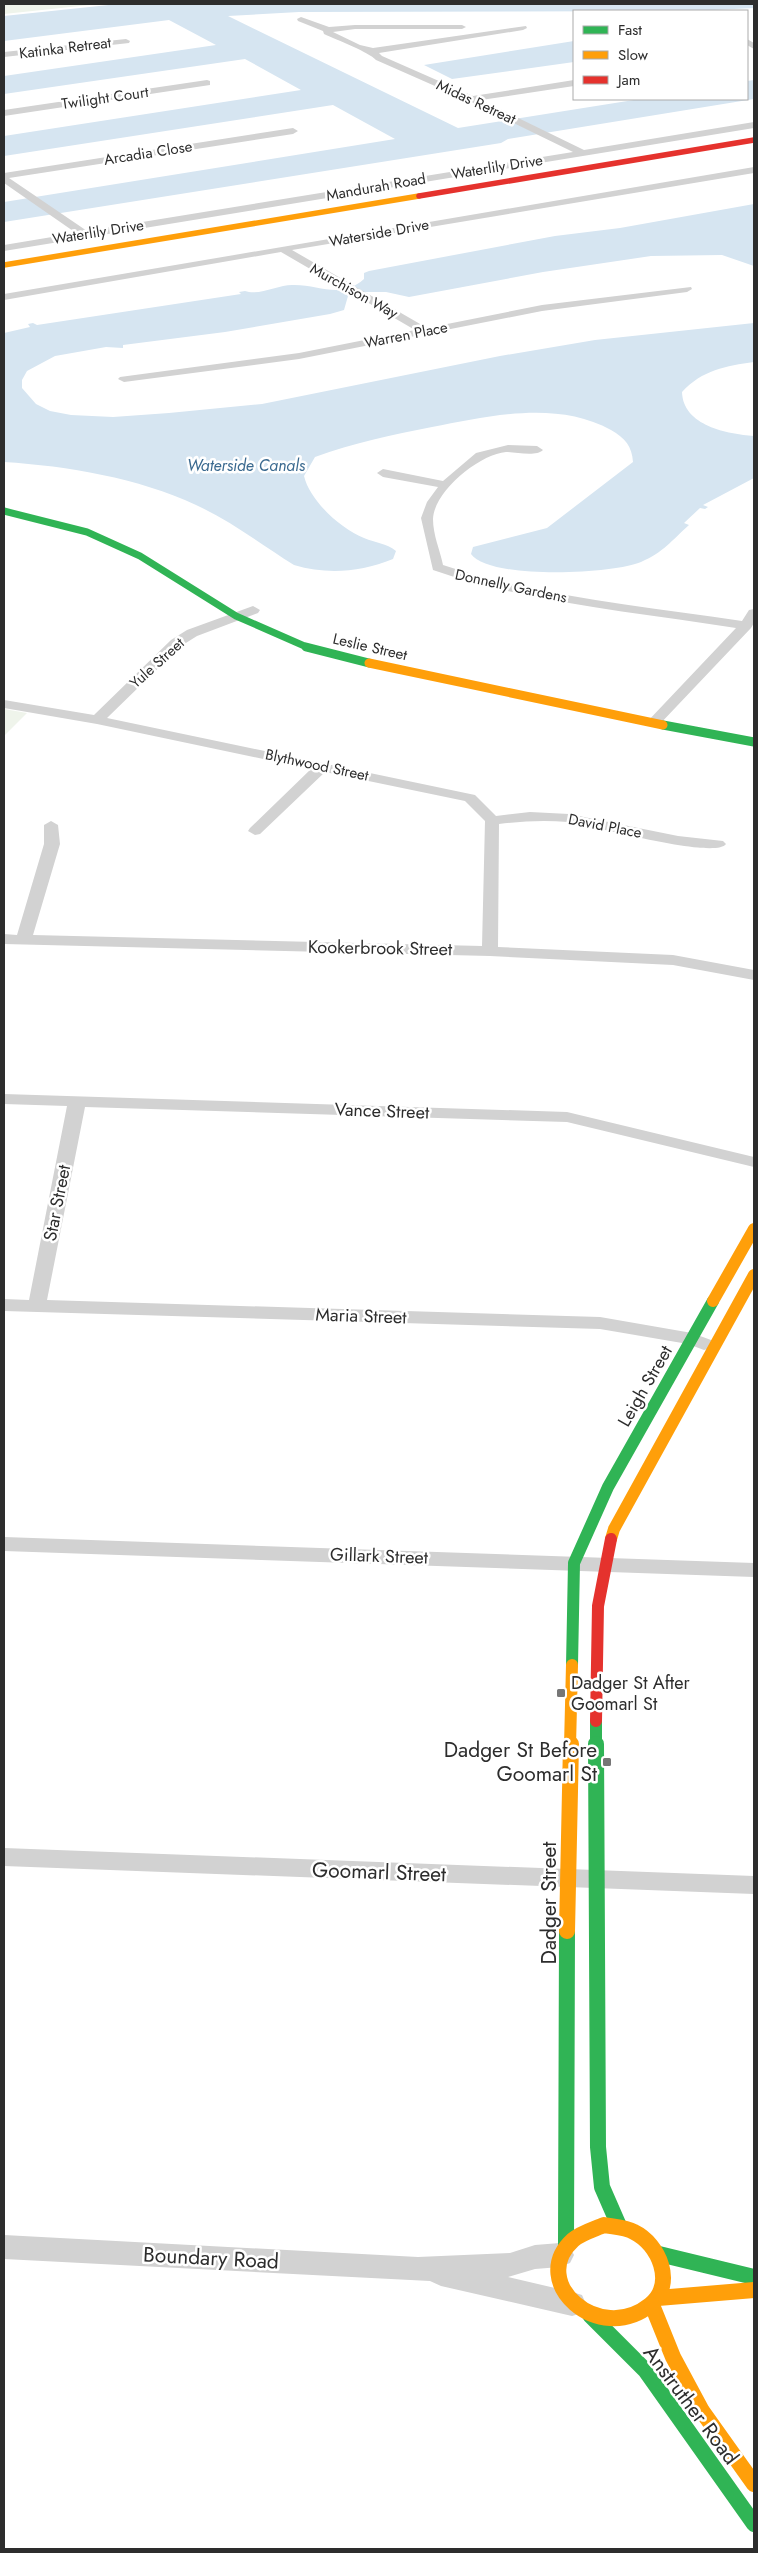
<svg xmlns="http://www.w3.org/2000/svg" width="758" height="2553" font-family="Jost,sans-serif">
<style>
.green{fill:#eff4eb}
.water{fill:#d6e5f1}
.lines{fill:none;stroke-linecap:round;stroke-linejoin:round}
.street{fill:#d2d2d2;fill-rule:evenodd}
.fast-far3{stroke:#30b455;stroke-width:7}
.fast-far2{stroke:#30b455;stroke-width:9}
.fast-far1{stroke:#30b455;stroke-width:12}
.fast{stroke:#30b455;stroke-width:16}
.slow-far3{stroke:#ff9f0a;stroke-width:5.5}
.slow-far2{stroke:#ff9f0a;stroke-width:9}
.slow-far1{stroke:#ff9f0a;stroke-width:12}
.slow{stroke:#ff9f0a;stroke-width:16}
.jam-far1{stroke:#e5322d;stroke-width:5.5}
.jam{stroke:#e5322d;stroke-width:12}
.poi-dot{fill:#767676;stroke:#fff;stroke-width:2}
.labels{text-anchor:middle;stroke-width:5;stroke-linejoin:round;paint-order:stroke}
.far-street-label{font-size:15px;fill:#2d2d2d;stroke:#fff}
.far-water-label{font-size:16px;font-style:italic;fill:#3a698f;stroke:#fff}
.street-label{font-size:18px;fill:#2d2d2d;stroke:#fff}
.poi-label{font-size:18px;fill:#2d2d2d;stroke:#fff;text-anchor:start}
.near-poi-label{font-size:21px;fill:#2d2d2d;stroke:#fff;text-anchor:end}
.near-street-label{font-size:21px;fill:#2d2d2d;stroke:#fff}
</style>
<rect width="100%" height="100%" fill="#fff"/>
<g class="green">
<polygon points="4,4 99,4 4,14"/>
<polygon points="4,709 27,713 4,736"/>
</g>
<g class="water">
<polygon points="118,4 754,4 754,8 694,11 299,12 228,16 458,128 640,99 747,99 747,81 754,80 754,99 508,139 501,143 4,222 4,202 395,139 333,105 4,156 4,136 301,90 245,59 4,94 4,76 216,45 169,20 4,41 4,16"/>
<polygon points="574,41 574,62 452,79 424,65"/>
<path d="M754,204v62l-32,-11 -71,1 -108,16 -134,25 -23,-5h-21l-17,4 -4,14 -14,4 -105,18 -102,13v3l-17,-1 -51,9 -28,15 -5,9v8l14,16 14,7 21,4 42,2 56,-4 93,-9 238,-48 95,-16 159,-17v39c-28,4 -52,8 -72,30 1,34 46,42 72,44v42l-51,27 5,2 -3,2 -5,-1 -16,15 5,2c-18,16 -25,27 -48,37 -27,12 -152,18 -170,-8l2,-7 74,-19 86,-66c-1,-16 -8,-24 -22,-32 -54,-30 -122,-14 -179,-3 -40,8 -79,16 -117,30l-11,19c6,25 37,53 60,62 12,5 22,5 32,13l-3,8c-33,13 -65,16 -99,6 -32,-20 -63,-44 -98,-60 -58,-27 -128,-39 -192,-43v-129l26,-6 -2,-3 5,-1 4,2 204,-31 -2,-2 6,-1c14,5 33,-6 47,-6 27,-1 48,15 72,-6v-6l5,-2 186,-35 65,-8z"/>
</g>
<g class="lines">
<g class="street">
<path d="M301,17l28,10 26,-2h107l4,2 -4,2h-107l-22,3 27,13 13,3 153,-22 1,2 -4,2 -144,23 3,3 91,40 101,-16v6l-93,14 103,50 170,-28v6l-750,123v-6l72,-12 -72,-50v-10l289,-45 5,3 -5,3 -284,44 78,53 486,-79 -104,-51 -93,-41c-7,-8 -39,-20 -52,-26l-1,-3 -25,-10 -1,-2z"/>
<polygon points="126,39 130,41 129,43 4,57 4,52"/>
<polygon points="747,39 754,43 754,49 747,45"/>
<polygon points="207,80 210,81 210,85 4,116 4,110"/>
<polygon points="754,167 754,173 292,250 427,328 542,305 691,287 692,289 687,292 542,311 299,359 124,382 118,379 120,377 299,353 415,330 281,252 4,300 4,294"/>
<path d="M508,445l29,1 6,4c-7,7 -27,2 -37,2 -26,2 -72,39 -73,67 0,16 7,31 10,46 95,32 200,41 299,56l7,-11 5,-1v14l-3,5 -93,98h-10l-2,-3 90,-95c-101,-16 -206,-25 -303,-58l-12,-52 6,-16 11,-15 -55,-10 -6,-4 6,-4 60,12 33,-28z"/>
<path d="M253,606l7,4 -2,3 -61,23 -16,10 -74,72 368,77 21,21 34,-4 39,2 109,22 45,5 3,3c-11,16 -135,-19 -158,-22 -23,-2 -45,-1 -69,2l-1,123 175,8 81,15v10l-81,-15 -183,-9 -486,-12v-10l13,1 27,-91v-19l7,-4 7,4 2,19 -27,91 449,11 3,-125 -20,-20 -140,-29 -65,62 -5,1 -7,-4 2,-3 61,-59 -214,-45 -93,-16v-8l90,15 77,-75 16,-10z"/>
<polygon points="4,1094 567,1112 754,1157 754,1167 567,1122 85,1107 47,1300 600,1317 692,1333 711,1340 714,1344 711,1348 704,1350 688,1344 600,1329 4,1311 4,1299 29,1300 67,1106 4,1104"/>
<polygon points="4,1537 754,1563 754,1577 4,1551"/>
<polygon points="4,1848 754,1876 754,1894 4,1866"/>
<polygon points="4,2235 418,2257 510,2253 535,2245 560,2243 570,2247 574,2255 570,2263 560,2267 535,2269 508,2277 572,2292 582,2295 586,2304 582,2313 572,2316 441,2286 430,2281 4,2259"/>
</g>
<polyline class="fast-far3" points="4,511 87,532 140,556 236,616 309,648"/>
<g class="fast-far2">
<polyline points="306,647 369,663"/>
<polyline points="663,725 754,742"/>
</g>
<g class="fast-far1">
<polyline points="572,1665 574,1563 608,1487 713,1301"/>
<polyline points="596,1721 596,1746"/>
</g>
<g class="fast">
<polyline points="596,1744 598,2147 602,2187 619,2226"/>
<polyline points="566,2244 567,1931"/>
<polyline points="659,2254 754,2277"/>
<polyline points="590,2315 645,2370 754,2524"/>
</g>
<polyline class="slow-far3" points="4,265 419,196"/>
<polyline class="slow-far2" points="369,663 663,725"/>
<g class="slow-far1">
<polyline points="713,1301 754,1229"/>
<polyline points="611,1539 614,1529 754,1275"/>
<polyline points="570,1746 572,1665"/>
</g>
<g class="slow">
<polyline points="567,1931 571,1744"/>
<path d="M604,2225c10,2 21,2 30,7 25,12 42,52 16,73 -51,41 -123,-23 -77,-65 8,-7 22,-11 31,-15z"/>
<polyline points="658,2298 754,2290"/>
<polyline points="652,2305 673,2357 702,2411 754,2484"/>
</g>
<polyline class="jam-far1" points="419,196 754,140"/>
<polyline class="jam" points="596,1721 598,1606 611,1539"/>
</g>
<g class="poi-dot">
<rect x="556" y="1688" width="10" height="10" rx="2.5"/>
<rect x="602" y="1757" width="10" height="10" rx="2.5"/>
</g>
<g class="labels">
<g class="far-street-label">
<text transform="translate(65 48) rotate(-7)" y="5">Katinka Retreat</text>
<text transform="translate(105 98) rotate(-8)" y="5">Twilight Court</text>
<text transform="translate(476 102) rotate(25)" y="5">Midas Retreat</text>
<text transform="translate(148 153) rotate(-9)" y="5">Arcadia Close</text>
<text transform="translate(497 167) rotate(-9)" y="5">Waterlily Drive</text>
<text transform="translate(376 187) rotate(-10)" y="5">Mandurah Road</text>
<text transform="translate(98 232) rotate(-9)" y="5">Waterlily Drive</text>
<text transform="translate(379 233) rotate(-10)" y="5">Waterside Drive</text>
<text transform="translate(354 291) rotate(29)" y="5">Murchison Way</text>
<text transform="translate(406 335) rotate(-11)" y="5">Warren Place</text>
<text transform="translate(511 586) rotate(12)" y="5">Donnelly Gardens</text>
<text transform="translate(370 647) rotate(13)" y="5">Leslie Street</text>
<text transform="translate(157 663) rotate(-42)" y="5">Yule Street</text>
<text transform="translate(317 765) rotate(12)" y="5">Blythwood Street</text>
<text transform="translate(605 826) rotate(11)" y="5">David Place</text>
</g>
<g class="far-water-label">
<text x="246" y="471">Waterside Canals</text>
</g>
<g class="street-label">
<text transform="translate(380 948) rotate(1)" y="6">Kookerbrook Street</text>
<text transform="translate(382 1111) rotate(2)" y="6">Vance Street</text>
<text transform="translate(57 1203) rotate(-79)" y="6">Star Street</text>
<text transform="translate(361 1316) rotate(2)" y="6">Maria Street</text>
<text transform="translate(645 1386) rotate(-60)" y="6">Leigh Street</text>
<text transform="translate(379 1556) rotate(2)" y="6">Gillark Street</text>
</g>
<g class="poi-label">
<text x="571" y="1689">Dadger St After<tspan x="571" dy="21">Goomarl St</tspan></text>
</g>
<g class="near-poi-label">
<text x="597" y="1757">Dadger St Before<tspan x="597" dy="24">Goomarl St</tspan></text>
</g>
<g class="near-street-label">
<text transform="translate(379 1872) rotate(2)" y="7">Goomarl Street</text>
<text transform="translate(549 1903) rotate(-90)" y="7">Dadger Street</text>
<text transform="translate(211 2258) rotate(3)" y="7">Boundary Road</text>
<text transform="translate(691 2405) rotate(53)" y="7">Anstruther Road</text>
</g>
</g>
<rect width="758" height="2553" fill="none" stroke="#2d2d2d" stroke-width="10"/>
<rect x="573" y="10" width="175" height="90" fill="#ffffff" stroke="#ababab"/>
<rect x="583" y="26" width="25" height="8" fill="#30b455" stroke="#ababab"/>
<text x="618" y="35" font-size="15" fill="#2d2d2d">Fast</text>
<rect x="583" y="51" width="25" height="8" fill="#ff9f0a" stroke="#ababab"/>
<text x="618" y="60" font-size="15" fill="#2d2d2d">Slow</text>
<rect x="583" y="76" width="25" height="8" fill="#e5322d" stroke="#ababab"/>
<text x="618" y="85" font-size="15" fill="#2d2d2d">Jam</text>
</svg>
